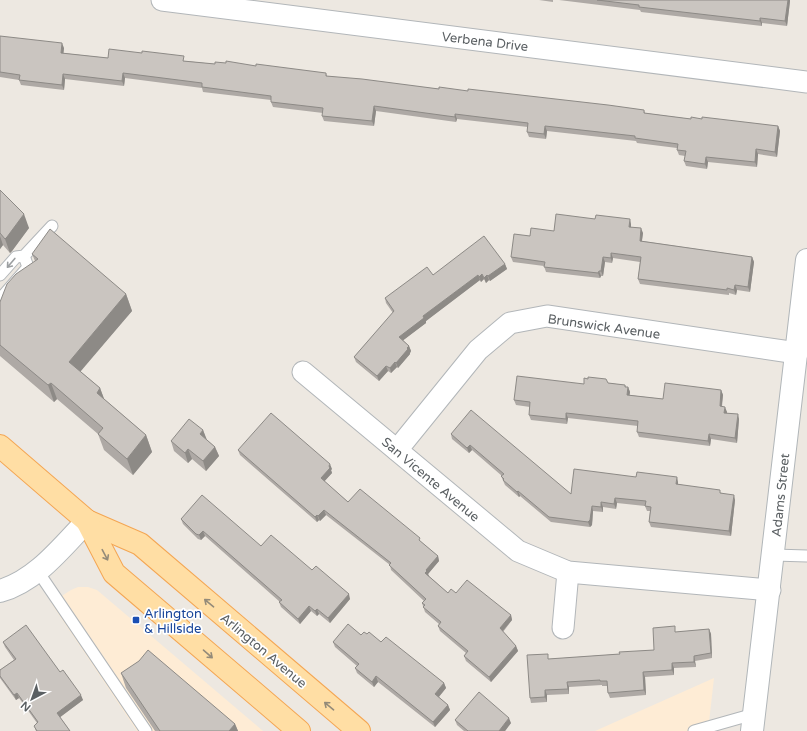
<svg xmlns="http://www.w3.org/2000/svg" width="807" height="731" font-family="'Varela Round',sans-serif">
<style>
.commercial{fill:#feecd5}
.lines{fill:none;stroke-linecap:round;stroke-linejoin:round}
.lane-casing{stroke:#b2b6b9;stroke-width:13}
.street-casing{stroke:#b2b6b9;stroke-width:23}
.secondary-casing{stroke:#b1b6b9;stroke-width:24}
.primary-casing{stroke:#f4a653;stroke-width:24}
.lane{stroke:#fff;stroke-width:11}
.street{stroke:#fff;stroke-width:21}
.secondary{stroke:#fff;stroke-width:22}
.primary{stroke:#ffdea4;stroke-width:22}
.wall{fill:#aea9a5}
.shaded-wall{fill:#8d8a86}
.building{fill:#cac5c0;stroke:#8d8a86}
.oneway{stroke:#9c9fa1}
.oneway2{stroke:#948b79}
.transit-dot{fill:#1a4fb4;stroke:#fff;stroke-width:1.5}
.labels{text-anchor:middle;stroke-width:3.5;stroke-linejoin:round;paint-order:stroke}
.street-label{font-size:13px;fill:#5a5f62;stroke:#fff}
.transit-label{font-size:13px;fill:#164399;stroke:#fff;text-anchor:start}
</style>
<rect width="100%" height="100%" fill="#ede8e1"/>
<g class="commercial">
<polygon points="78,587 88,587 97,590 263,731 137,731 51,603 71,590"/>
<polygon points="714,678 708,731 595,731"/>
</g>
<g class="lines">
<g class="lane-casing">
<g id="lane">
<polyline points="0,275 16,257 24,256 52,226"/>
<polyline points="0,299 28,267 24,256"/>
<polyline points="774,555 807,556"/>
<polyline points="37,570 146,731"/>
<polyline points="694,731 754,714"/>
</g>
</g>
<g class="street-casing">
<g id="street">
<polyline points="162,0 807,82"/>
<polyline points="303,372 518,551 568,572 770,590"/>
<polyline points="397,450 478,350 510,323 547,316 797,353"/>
<polyline points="563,628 568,572"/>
</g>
</g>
<g class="secondary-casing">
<g id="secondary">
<path d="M0,591c36,-10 62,-44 87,-70"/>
<polyline points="752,731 807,260"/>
</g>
</g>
<g class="primary-casing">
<g id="primary">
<polyline points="0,446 87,521 140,544 359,731"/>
<polyline points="87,521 114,573 299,731"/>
</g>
</g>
<use href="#lane" class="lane"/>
<use href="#street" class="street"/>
<use href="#secondary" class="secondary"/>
<use href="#primary" class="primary"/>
</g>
<g class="wall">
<polygon points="539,0 553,0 553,2"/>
<polygon points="559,0 790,0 790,1 787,26 762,23 762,26 641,12 640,10"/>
<polygon points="0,36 64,48 63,53 108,58 186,61 215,64 256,66 326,73 327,76 439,89 644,110 645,113 691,119 702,119 778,126 780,131 777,157 758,154 757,167 708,162 707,169 686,166 684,161 685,156 679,155 677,150 677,148 637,143 636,141 547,131 546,139 529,137 527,132 528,127 457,119 456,122 376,111 374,126 324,121 322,116 323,113 273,107 271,102 271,100 203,92 202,88 125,78 124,86 65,79 64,90 21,85 19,80 0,77"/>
<polygon points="0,190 29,228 12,251 10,253 3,245 0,249"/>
<polygon points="631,224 631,227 643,233 642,241 752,257 754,262 750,292 737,290 736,295 729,293 729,295 640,284 638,279 640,262 613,258 612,263 605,262 603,276 601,276 600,278 546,272 544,266 513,262 511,257 530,236 554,231"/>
<polygon points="32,254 126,294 132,311 80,371 100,388 104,399 146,435 152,452 133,475 104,450 98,434 57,399 54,402 0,356 0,302 35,261"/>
<polygon points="505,264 507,269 490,281 489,280 486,283 484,279 481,282 480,280 426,321 426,323 403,340 409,346 411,351 410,353 410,354 398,368 397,367 391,373 388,371 379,381 356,362 354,357 393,313 386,303 385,298 433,275"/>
<polygon points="608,383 625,385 626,387 628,387 630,392 629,395 663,399 721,390 723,395 722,407 727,412 727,413 739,419 737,443 711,439 710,446 639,437 637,432 638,426 568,418 567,424 531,420 529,415 530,407 516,405 514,400 584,384"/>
<polygon points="203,430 206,439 215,447 219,456 206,471 192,459 188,463 174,451 171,441"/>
<polygon points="451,434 571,494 678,482 678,484 722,493 735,500 731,536 651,527 649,522 650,511 647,511 645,506 617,503 616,509 603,507 603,512 593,511 592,525 590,527 551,522 520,496 519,497 505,485 501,476 502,476 472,450 469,453 452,439"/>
<polygon points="238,450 332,469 331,470 332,473 324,481 348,502 421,542 438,556 439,561 428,574 429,576 448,593 456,593 511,615 512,620 503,632 516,646 518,651 491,682 466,661 464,656 466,653 440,631 438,626 439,624 425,612 422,603 424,601 391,570 390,565 326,515 320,521 319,520 317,522 240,455"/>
<polygon points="181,519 261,546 312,570 350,599 330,623 319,614 317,616 311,611 300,624 281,607 279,602 280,602 205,536 201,540 198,539 183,524"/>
<polygon points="709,629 711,634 712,658 695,661 696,667 674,668 674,675 645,677 646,695 610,698 608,693 607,686 602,686 602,685 569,687 569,694 547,695 547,702 531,703 530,698 550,659 620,654 654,650 677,632"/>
<polygon points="367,634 381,642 444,683 446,688 439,697 448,705 450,710 435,727 378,682 374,687 357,673 355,668 357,666 335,647 333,642"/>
<polygon points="3,642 60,672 83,700 60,717 70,731 36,731 34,726 37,723 19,698 16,700 0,678 0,670 14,660 5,647"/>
<polygon points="121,673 235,724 238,731 155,731 126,688"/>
<polygon points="455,720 511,723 505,731 464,731 457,725"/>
</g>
<g class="shaded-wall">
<polygon points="788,0 790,0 790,1 787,26 785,21"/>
<polygon points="760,18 762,23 762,26 760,21"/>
<polygon points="62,43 64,48 63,58 61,53"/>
<polygon points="123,73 125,78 124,86 122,81"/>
<polygon points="63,74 65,79 64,90 62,85"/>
<polygon points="374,106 376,111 374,126 372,121"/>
<polygon points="455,114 457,119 456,122 455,117"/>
<polygon points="545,126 547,131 546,139 544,134"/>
<polygon points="778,126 780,131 777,157 775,152"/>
<polygon points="756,149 758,154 757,167 755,162"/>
<polygon points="706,157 708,162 707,169 705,164"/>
<polygon points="24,214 29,228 12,251 10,253 5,239"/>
<polygon points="630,219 631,224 631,232 629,227"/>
<polygon points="641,228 643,233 641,246 640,241"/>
<polygon points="0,236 3,245 0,249"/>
<polygon points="611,253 613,258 612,263 611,258"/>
<polygon points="603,257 605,262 603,276 601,271"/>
<polygon points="752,257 754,262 750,292 748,287"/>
<polygon points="505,264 507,269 490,281 488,276"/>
<polygon points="599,271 601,276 600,278 598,273"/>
<polygon points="482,274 484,279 481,282 479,277"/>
<polygon points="478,275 480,280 426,321 426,323 401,342 399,337 423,316"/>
<polygon points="487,275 489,280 486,283 484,278"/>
<polygon points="735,285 737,290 736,295 734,290"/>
<polygon points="126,294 132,311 75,378 69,362"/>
<polygon points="409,346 411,351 410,353 410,354 398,368 396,363"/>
<polygon points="395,362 397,367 391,373 390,368"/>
<polygon points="386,366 388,371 379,381 377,376"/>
<polygon points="51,383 57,399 54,402 48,385"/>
<polygon points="628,387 630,392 629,400 627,395"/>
<polygon points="100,388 106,404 97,393"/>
<polygon points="721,390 723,395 721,411 720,406"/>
<polygon points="725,407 727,412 726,418 724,413"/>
<polygon points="566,413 568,418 567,424 566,419"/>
<polygon points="738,414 739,419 737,443 735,438"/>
<polygon points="203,430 207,440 200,434"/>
<polygon points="709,434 711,439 710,446 708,441"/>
<polygon points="146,435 152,452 133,475 127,459"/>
<polygon points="470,445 472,450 469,453 467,448"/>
<polygon points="215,447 219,456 206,471 203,461"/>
<polygon points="188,449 192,459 188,463 185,453"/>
<polygon points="330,464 332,469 331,470 332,473 323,483 321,478"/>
<polygon points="677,477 678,482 678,489 676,484"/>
<polygon points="518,491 520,496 519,497 517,492"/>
<polygon points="734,495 735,500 731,536 729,531"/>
<polygon points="615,498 617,503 616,509 614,504"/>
<polygon points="601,502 603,507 603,512 601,507"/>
<polygon points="592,506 593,511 592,525 590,527 588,522"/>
<polygon points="324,510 326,515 320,521 318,516"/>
<polygon points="317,515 319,520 317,522 315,517"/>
<polygon points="203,531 205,536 201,540 199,535"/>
<polygon points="438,556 439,561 428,574 429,576 427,578 425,573 426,570"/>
<polygon points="349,594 350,599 330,623 328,618"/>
<polygon points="309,606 311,611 300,624 298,619"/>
<polygon points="317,609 319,614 317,616 315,611"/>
<polygon points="511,615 512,620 501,633 500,628"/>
<polygon points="709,629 711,634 712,658 711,653"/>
<polygon points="516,646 518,651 491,682 489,677"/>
<polygon points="694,656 695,661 696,667 694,662"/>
<polygon points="672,663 674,668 674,675 672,670"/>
<polygon points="643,672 645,677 646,695 644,690"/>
<polygon points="376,676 378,682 374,687 372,682"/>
<polygon points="567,682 569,687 569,694 568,689"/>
<polygon points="444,683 446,688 437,699 435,694"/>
<polygon points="545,690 547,695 547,702 545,697"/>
<polygon points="17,693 19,698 16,700 14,695"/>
<polygon points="81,695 83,700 59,718 57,713"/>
<polygon points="448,705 450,710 435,727 433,722"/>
<polygon points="509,718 511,723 505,731 499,731"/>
<polygon points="235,724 238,731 229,731"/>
</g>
<g class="building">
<polygon points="597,0 788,0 785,21 760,18 760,21 639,7 639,5"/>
<polygon points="0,36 62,43 61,53 108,58 109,49 142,53 142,51 184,56 183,61 215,64 215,62 226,63 226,61 256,66 256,64 326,73 326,76 362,79 439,89 439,87 468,91 468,89 608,105 644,110 644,113 691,119 691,117 702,119 702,117 778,126 775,152 756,149 755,162 706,157 705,164 684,161 686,151 677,150 678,144 635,138 635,136 545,126 544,134 527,132 528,123 455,114 455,117 374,106 372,121 322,116 323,108 271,102 271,96 202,87 202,83 123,73 122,81 63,74 62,85 19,80 20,75 0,72"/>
<polygon points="0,190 24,214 7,237 5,239 0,233"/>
<polygon points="556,214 595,219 596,215 630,219 629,227 641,228 640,241 752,257 748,287 735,285 734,290 727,288 727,290 638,279 641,257 611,253 611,258 603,257 601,271 599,271 598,273 544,267 545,262 511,257 514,234 530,236 531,228 554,231"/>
<polygon points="50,229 126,294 69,362 100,388 97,393 146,435 127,459 98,434 103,428 51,383 48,385 0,345 0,302 7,284 16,274 38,259 32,254"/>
<polygon points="484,236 505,264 488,276 487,275 484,278 482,274 479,277 478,275 423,316 424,318 399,337 409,346 407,348 408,349 396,363 395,362 390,368 386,366 377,376 354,357 394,311 385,298 427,267 433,275"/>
<polygon points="517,376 584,384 584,378 588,379 588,377 606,379 608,383 625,385 625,387 628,387 627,395 663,399 665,383 721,390 720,406 725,407 724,413 738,414 735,438 709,434 708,441 637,432 638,421 566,413 566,419 529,415 530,402 514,400"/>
<polygon points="471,410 571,494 574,469 636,477 637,472 677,477 676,484 720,490 720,493 734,495 729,531 649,522 651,507 645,506 646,501 615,498 614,504 601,502 601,507 592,506 590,520 588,522 549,517 518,491 517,492 503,480 504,479 501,476 504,474 470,445 467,448 451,434"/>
<polygon points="271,413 330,464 329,466 330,468 321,478 348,502 360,489 420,538 419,540 438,556 426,570 427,571 425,573 448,593 451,589 456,593 467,580 511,615 500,628 516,646 489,677 464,656 468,651 438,626 441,622 423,607 425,605 422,603 426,599 389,565 391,563 324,510 318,516 317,515 315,517 238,450"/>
<polygon points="189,419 203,430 200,434 215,447 203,461 188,449 185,453 171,441"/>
<polygon points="202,495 261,546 271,535 312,570 316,566 349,594 328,618 317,609 315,611 309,606 298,619 279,602 282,600 203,531 199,535 196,534 181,519"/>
<polygon points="348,624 361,635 364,632 367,634 369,632 381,642 386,637 444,683 435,694 448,705 433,722 376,676 372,682 355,668 359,664 333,642"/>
<polygon points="26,625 60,672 63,670 81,695 57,713 70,731 37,731 34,726 38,722 17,693 14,695 0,676 0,670 16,659 3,642"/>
<polygon points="675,626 675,632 709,629 711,653 694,656 694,662 672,663 672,670 643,672 644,690 608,693 607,681 600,681 600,680 567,682 568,689 545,690 545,697 530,698 527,655 548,654 548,659 620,654 619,652 654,650 653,628"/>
<polygon points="148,650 235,724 229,731 160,731 121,673 139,661"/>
<polygon points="479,692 509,718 499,731 468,731 455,720"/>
</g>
<defs><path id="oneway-shaft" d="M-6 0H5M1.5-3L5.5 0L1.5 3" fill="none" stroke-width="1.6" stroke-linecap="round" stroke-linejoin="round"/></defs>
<use class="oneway" href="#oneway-shaft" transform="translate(11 263) rotate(130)"/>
<g class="oneway2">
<use href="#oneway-shaft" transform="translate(105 555) rotate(62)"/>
<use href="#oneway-shaft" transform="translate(209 603) rotate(-140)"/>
<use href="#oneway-shaft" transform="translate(208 654) rotate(41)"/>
<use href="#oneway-shaft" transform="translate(329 706) rotate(-140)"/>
</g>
<rect class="transit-dot" x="132" y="616" width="8" height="8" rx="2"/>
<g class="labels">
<g class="street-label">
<text transform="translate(485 41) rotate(7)" y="5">Verbena Drive</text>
<text transform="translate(604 326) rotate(8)" y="5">Brunswick Avenue</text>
<text transform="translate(431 479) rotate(40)" y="5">San Vicente Avenue</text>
<text transform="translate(780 495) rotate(-84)" y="5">Adams Street</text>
<text transform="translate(264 650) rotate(40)" y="5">Arlington Avenue</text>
</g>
<g class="transit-label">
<text x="144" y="618">Arlington<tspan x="144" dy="15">&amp; Hillside</tspan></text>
</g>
</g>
<g transform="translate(32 699) rotate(221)" stroke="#ffffff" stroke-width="3" paint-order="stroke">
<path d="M0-3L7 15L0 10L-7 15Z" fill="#5a5f62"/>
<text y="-6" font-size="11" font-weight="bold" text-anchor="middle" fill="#5a5f62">N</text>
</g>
</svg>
